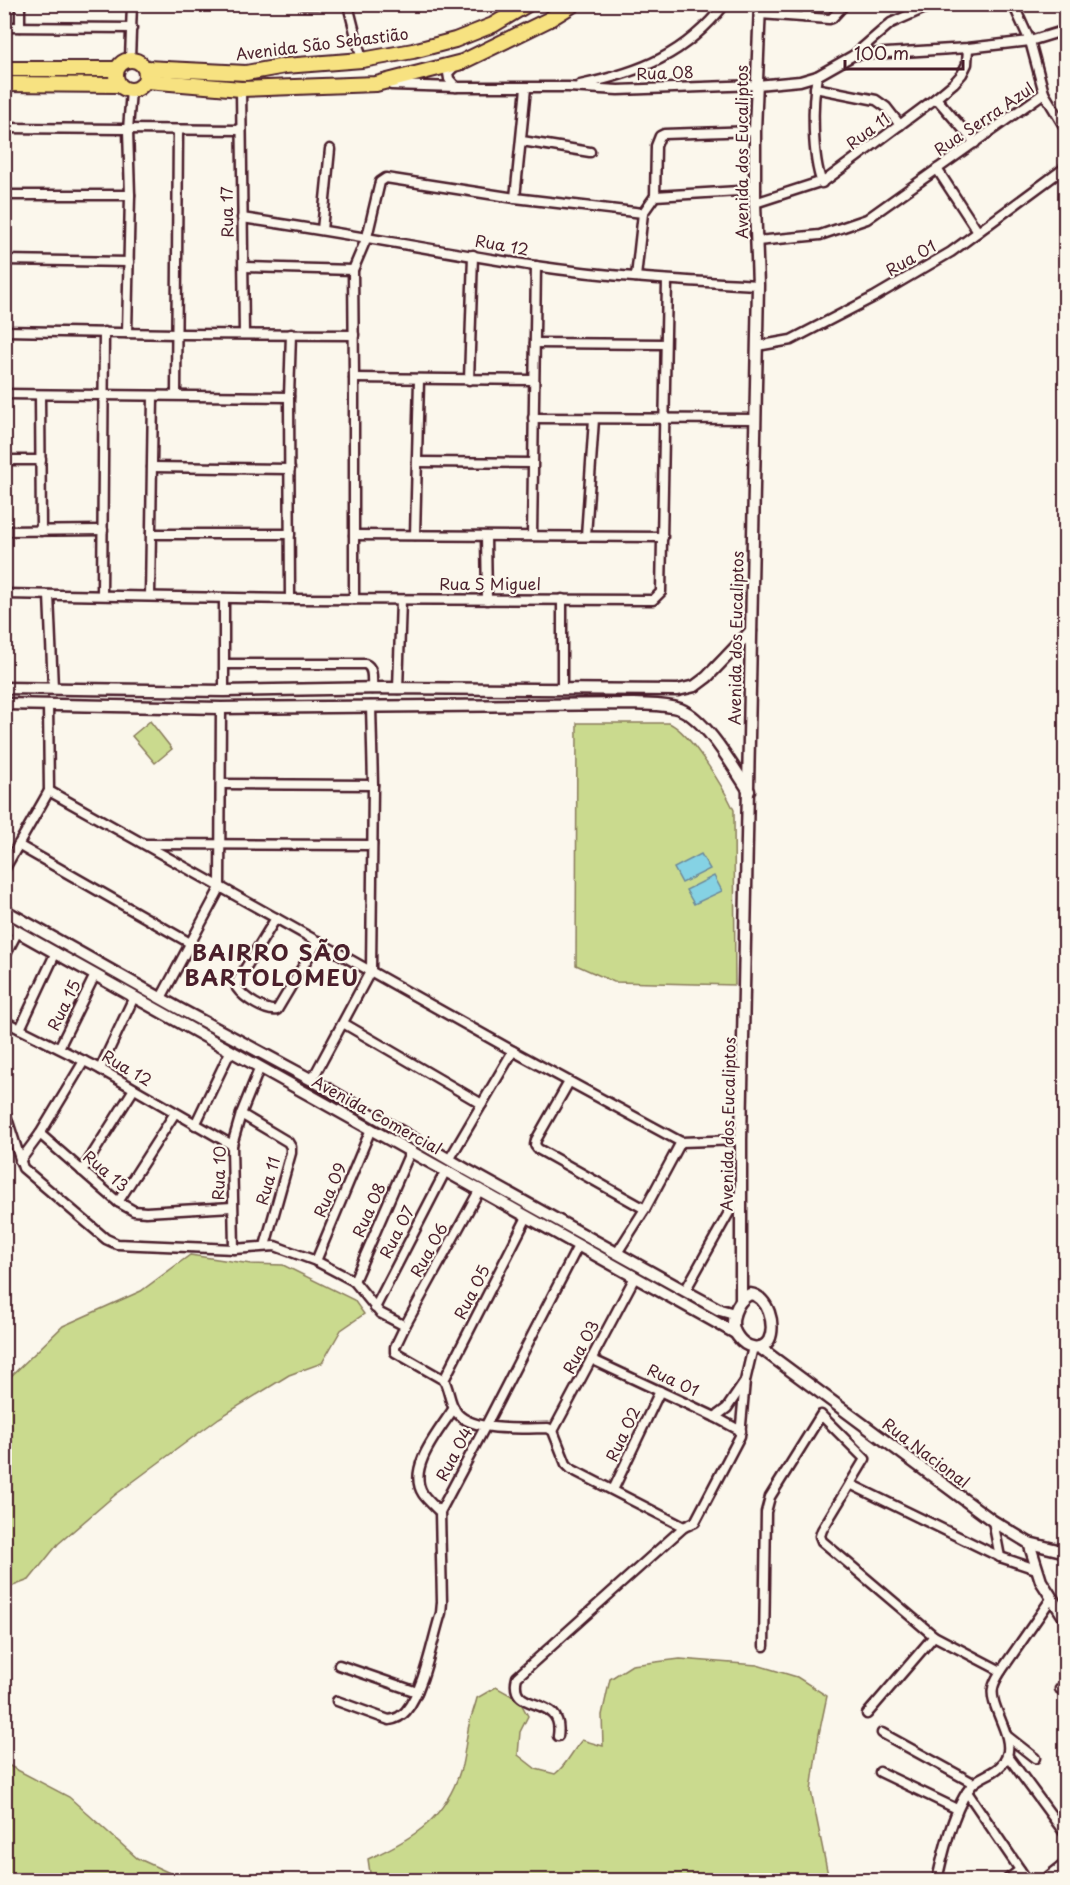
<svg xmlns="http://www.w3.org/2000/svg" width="1070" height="1885" font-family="'Playpen Sans',sans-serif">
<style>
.green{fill:#cada8e;stroke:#8a7c5c;stroke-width:1.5}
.water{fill:#85d2e4;stroke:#6d8a9a;stroke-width:1.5}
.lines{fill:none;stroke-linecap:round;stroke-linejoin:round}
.minor-casing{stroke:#4a1f2b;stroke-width:13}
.tertiary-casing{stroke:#4a1f2b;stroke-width:15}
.primary-casing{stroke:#4a1f2b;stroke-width:18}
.minor{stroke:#fbf7ec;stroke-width:8}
.tertiary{stroke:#fbf7ec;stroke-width:10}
.primary{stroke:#f7e281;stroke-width:14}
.labels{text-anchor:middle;stroke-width:4.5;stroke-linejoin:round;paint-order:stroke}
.street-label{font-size:16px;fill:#4a1f2b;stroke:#fbf7ec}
.district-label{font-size:22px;font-weight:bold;letter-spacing:1.5px;fill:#4a1f2b;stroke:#fbf7ec}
</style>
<rect width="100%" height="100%" fill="#fbf7ec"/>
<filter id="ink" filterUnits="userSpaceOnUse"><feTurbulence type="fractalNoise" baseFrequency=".0167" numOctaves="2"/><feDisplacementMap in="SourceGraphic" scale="12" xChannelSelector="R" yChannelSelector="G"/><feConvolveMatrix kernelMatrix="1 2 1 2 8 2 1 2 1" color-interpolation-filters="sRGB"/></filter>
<g filter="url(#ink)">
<g class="green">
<polygon points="150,721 172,749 155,763 132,736"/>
<path d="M577,723h92c22,10 54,64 65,87l1,175 -121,-3 -38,-17z"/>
<polygon points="190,1255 251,1264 283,1265 354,1300 364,1314 341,1330 322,1363 289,1375 219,1418 115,1495 58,1544 29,1580 5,1589 5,1382 63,1326 141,1291"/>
<path d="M680,1659l77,6 40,12 30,19 -8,38 -8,57 18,89h-458l-3,-21c47,-21 79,-41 94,-94 3,-13 4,-27 7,-40 2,-9 6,-18 8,-27l19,-11 23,13 9,16 -8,16 -2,23 18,14 19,5c12,-9 17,-23 27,-34l21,6 -1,-31 8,-36 22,-14z"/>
<polygon points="4,1763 69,1797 137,1858 185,1880 5,1880"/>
</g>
<g class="water">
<polygon points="701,854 710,869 682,883 674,868"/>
<polygon points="714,876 722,891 694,904 686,890"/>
</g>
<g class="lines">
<g class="minor-casing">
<g id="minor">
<polyline points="302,4 349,4"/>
<polyline points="1013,4 1030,41 1044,93 1065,128"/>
<polyline points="348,5 362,60"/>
<polyline points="760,14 829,19 832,18 845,4"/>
<polyline points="805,17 811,4"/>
<polyline points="4,27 132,28"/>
<polyline points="20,27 20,4"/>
<polyline points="854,55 968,48 1030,41 1066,30"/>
<polyline points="130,59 132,4"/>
<polyline points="455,66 448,73 449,79 456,87"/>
<path d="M817,76c-5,27 -5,81 5,107"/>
<polyline points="391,85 456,87 568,87 618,90 757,85 800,81 817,76 854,55 891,23 934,4"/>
<path d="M580,85c61,-13 105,-30 145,-81"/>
<polyline points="815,88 876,100 886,107 900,125"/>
<polyline points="241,89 244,334"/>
<polyline points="936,98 975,143"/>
<polyline points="4,128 241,130"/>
<polyline points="522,141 590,152"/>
<polyline points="937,169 978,232"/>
<polyline points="4,195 130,195"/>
<polyline points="655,196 756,190"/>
<polyline points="515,198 526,88"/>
<polyline points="755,203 826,180 936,98 954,83 962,74 967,64 968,48"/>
<path d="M242,218c98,14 195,33 293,48 74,11 149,15 223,19"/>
<polyline points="322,230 330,149"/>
<polyline points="757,241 820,235 867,219 1044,93"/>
<polyline points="4,260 129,262"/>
<polyline points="244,267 353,270"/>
<polyline points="636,277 643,213 655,196 656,146 660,136 664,134 755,131"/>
<polyline points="4,331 177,334 354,335"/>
<polyline points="127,333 130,195 128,130 131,90"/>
<polyline points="535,343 665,344"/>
<polyline points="757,346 791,340 874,297 951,252 1066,167"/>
<polyline points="354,378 533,380"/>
<polyline points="469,380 473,255"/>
<polyline points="4,394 289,397"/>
<polyline points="40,395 41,531"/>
<polyline points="176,395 178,130"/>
<polyline points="533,418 755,419"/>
<polyline points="4,460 41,460"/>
<polyline points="417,462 532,463"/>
<polyline points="152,467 290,469"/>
<polyline points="4,531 103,530"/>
<polyline points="151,534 290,534"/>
<polyline points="354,535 663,537"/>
<polyline points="415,535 419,380"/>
<polyline points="532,536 536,266"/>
<polyline points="586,536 594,419"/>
<polyline points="486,537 487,600"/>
<polyline points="4,594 290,599 653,600 661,592 667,281"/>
<polyline points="49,595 53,688"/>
<polyline points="102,595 104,332"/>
<polyline points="150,596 153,396"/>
<polyline points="224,598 224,691"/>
<polyline points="290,599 289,397 291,334"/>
<polyline points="354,599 354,378 353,270 367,237 380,182 386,178 515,198 643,213"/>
<path d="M225,664h140c9,3 7,16 7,25"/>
<polyline points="398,689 401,600"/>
<polyline points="562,689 562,599"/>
<polyline points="222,784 373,785"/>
<polyline points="49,791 513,1051 681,1142 741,1140"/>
<polyline points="145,844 372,845"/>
<polyline points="18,845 190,943"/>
<polyline points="4,870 49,791 48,704"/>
<path d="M276,918l-39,64v6c7,10 28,24 40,22l41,-69"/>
<polyline points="4,958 18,931"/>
<polyline points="161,998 220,888 221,708"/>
<polyline points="4,1021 100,1069 232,1145"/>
<polyline points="343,1023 482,1104"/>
<polyline points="20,1029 56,952"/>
<polyline points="59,1048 95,975"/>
<polyline points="100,1069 134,997"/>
<polyline points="312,1080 371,970 373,785 371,706"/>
<polyline points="569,1082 536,1140 535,1145 538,1149 645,1209"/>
<path d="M4,1109l19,59 83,71 11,5 117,5 41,-3 41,15 38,20 26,32 25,13 -10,21v5l49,28c5,9 5,21 11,30 13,23 69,18 93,18l5,3 13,33 5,5 113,58"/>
<polyline points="241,1114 288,1142 291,1147 291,1153 265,1246"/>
<polyline points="195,1125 230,1052"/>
<polyline points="40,1134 118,1202 134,1211 146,1212 232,1207"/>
<polyline points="449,1160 513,1051"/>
<polyline points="20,1161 40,1134 84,1061"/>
<polyline points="82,1171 134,1089"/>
<polyline points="118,1202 175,1113"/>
<polyline points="234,1249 232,1145 241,1114 260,1067"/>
<polyline points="617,1253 645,1209 681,1142"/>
<polyline points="316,1261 371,1129"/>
<polyline points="354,1281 411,1150"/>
<polyline points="685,1291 741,1191"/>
<polyline points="375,1308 446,1170"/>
<polyline points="405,1326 480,1189"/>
<polyline points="591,1359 715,1417 741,1431"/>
<polyline points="444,1380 527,1217"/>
<polyline points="715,1417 727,1408 744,1383"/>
<polyline points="553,1431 635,1277"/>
<polyline points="850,1484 1000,1557 1036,1569"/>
<polyline points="613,1490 660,1391"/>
<path d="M440,1512c-6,-6 -13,-12 -17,-18 -17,-26 17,-64 31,-86"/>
<polyline points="993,1521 1000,1557"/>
<polyline points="764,1646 766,1512 770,1497 821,1415 865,1459 822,1530 820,1536 822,1541 934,1636 1001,1671 1051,1599"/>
<polyline points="339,1665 417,1692"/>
<polyline points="1060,1689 1066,1683"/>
<path d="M337,1701l52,19c7,-1 12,-3 17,-9 18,-22 26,-70 35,-98l1,-11 -2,-90 45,-85 93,-181"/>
<polyline points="867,1714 934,1636"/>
<polyline points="882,1733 973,1783"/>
<path d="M558,1736c7,-44 -51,-20 -41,-59l167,-150 11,-5 45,-86 5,-55 8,-34"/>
<polyline points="1007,1736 1035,1758"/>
<polyline points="1007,1755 1066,1835"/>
<polyline points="880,1772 957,1809"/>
<polyline points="967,1792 1027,1880"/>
<path d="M937,1880c6,-27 17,-74 35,-95 9,-11 28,-11 35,-29 7,-22 -18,-49 -14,-68 1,-6 5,-12 8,-17"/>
<polyline points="1007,1880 1020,1870"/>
<polyline points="1044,1880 1066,1863"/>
</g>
</g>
<g class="tertiary-casing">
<g id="tertiary">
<polyline points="4,688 224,691 383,688 678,690 695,686 707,677 751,631"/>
<path d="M4,704l217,4 413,-4c15,1 32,0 46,5 27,11 53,58 69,82"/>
<polyline points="4,910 178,1008 312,1080 467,1170 685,1291 720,1310 734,1314"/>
<polyline points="4,924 735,1333"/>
<path d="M750,1294c18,2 26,31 19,46 -8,13 -24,7 -31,-3 -11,-14 -2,-36 12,-43z"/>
<polyline points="741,1301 741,1140 758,285 755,203 755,131 760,4"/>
<polyline points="759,1347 993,1521 1029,1543 1066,1552"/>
<polyline points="1029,1543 1041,1581 1066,1620"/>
</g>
</g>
<g class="primary-casing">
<g id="primary">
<circle cx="131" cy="75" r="15"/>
<polyline points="146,68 246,73 285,66 362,60 413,51 455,40 493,25 528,4"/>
<polyline points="4,69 116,69"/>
<polyline points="147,81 241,89 376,84 462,62 548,20 574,4"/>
<polyline points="4,84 119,85"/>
</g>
</g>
<use href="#minor" class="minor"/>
<use href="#tertiary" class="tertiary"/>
<use href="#primary" class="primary"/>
</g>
</g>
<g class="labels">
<g class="street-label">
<text transform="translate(322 44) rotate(-7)" y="6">Avenida São Sebastião</text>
<text transform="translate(665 73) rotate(-2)" y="6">Rua 08</text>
<text transform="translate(984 119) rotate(-34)" y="6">Rua Serra Azul</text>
<text transform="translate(868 131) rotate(-37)" y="6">Rua 11</text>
<text transform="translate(742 152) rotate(-90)" y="6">Avenida dos Eucaliptos</text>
<text transform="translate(227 212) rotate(-91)" y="6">Rua 17</text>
<text transform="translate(502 245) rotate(10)" y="6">Rua 12</text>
<text transform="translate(911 258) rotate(-30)" y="6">Rua 01</text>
<text x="490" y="590">Rua S Miguel</text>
<text transform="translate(736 638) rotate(-89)" y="6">Avenida dos Eucaliptos</text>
<text transform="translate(64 1005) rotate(-64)" y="6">Rua 15</text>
<text transform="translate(127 1068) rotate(30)" y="6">Rua 12</text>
<text transform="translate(377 1115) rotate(29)" y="6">Avenida Comercial</text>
<text transform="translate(728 1124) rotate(-89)" y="6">Avenida dos Eucaliptos</text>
<text transform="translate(106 1171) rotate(40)" y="6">Rua 13</text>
<text transform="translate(219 1173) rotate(-88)" y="6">Rua 10</text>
<text transform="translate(268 1181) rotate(-74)" y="6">Rua 11</text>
<text transform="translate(330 1190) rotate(-67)" y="6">Rua 09</text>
<text transform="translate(369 1210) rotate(-66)" y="6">Rua 08</text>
<text transform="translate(397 1232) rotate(-63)" y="6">Rua 07</text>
<text transform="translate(429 1250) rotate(-61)" y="6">Rua 06</text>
<text transform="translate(472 1292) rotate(-63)" y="6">Rua 05</text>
<text transform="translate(581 1347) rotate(-62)" y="6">Rua 03</text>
<text transform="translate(673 1380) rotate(25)" y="6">Rua 01</text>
<text transform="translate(623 1434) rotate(-65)" y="6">Rua 02</text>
<text transform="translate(926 1453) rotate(37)" y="6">Rua Nacional</text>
<text transform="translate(454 1454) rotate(-62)" y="6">Rua 04</text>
</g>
<g class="district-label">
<text x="272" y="961">BAIRRO SÃO<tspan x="272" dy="25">BARTOLOMEU</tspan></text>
</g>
</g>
<rect width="1070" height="1885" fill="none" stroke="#fbf7ec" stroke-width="24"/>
<rect x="12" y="12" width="1046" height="1861" fill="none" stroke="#4a1f2b" stroke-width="2" filter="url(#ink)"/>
<path d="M845 60v9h118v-9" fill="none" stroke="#4a1f2b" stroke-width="3"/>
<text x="854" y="60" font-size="18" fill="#4a1f2b" stroke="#fbf7ec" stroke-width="4.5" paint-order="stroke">100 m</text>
</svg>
